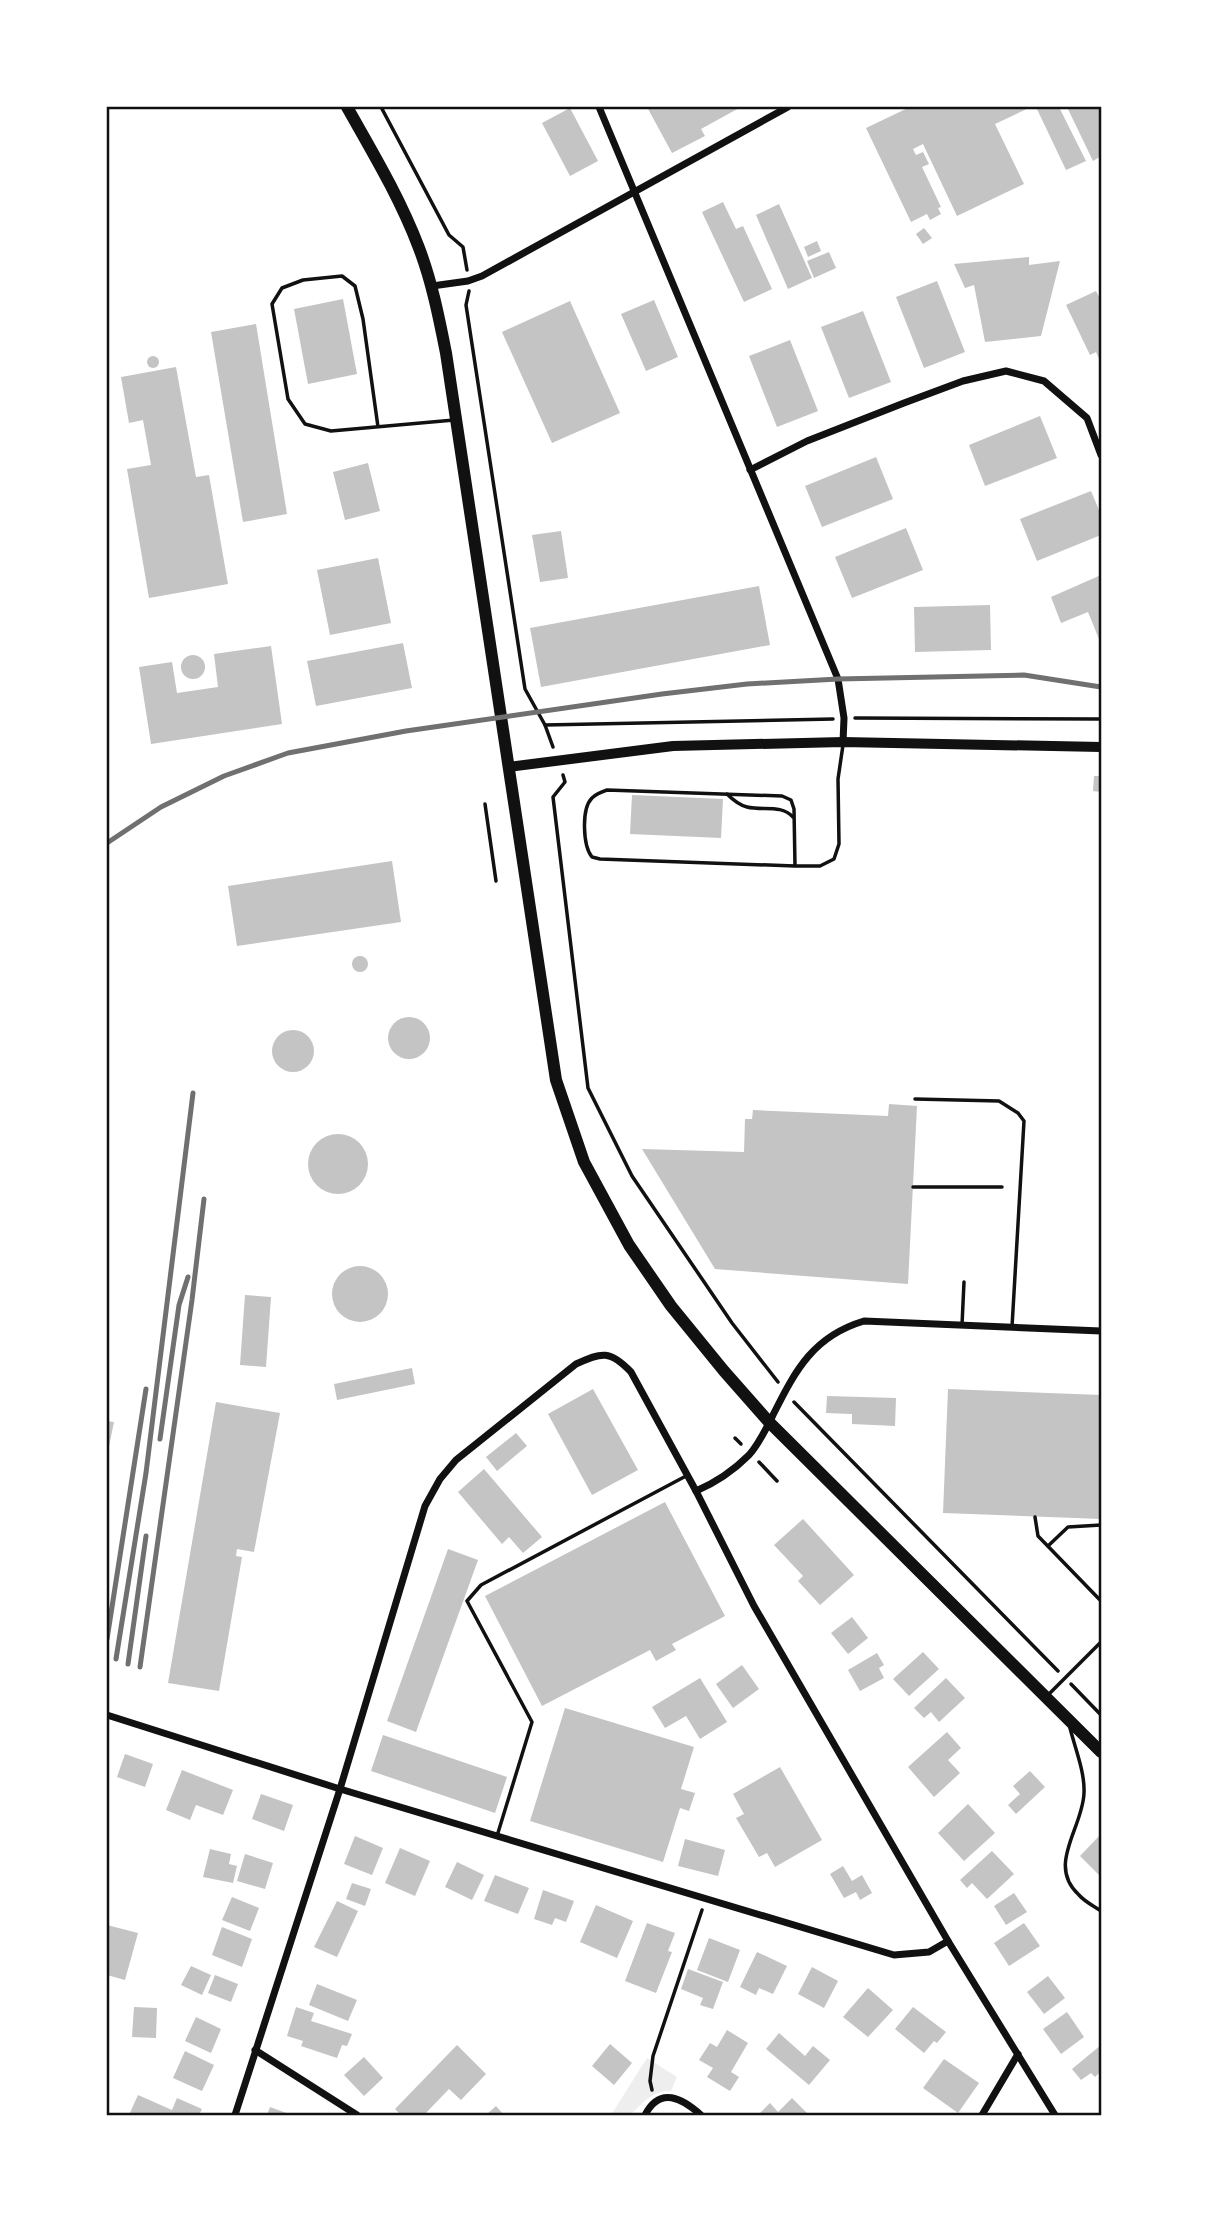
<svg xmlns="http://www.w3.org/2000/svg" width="1208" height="2222" font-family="'Titillium Web',sans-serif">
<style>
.green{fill:#eee}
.building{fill:#c4c4c4}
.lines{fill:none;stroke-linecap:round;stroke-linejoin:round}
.path{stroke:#111;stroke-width:3.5}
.service{stroke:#111;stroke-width:3.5}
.minor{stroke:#111;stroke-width:7}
.tertiary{stroke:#111;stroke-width:10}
.primary{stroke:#111;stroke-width:12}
.rail{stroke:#707070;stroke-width:5}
.neatline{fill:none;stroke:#111;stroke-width:2.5}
</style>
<rect width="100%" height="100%" fill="#fff"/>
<path class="green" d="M647,2058l30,19 -6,14c-19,-1 -29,13 -41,24h-19z"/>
<g class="building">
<polygon points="647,107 741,107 701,129 705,136 672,153"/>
<polygon points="910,107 1031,107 995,124 1024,184 957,216 923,144 913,149 916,155 923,152 929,164 922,167 941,207 938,208 941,214 930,220 927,214 911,222 866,128"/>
<polygon points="1036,107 1059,107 1086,161 1066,170"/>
<polygon points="1067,107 1101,107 1101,156 1093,161"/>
<polygon points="570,108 598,161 570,176 542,123"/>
<polygon points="723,202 736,229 743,226 772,289 744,302 702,212"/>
<polygon points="779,204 812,278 788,289 756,215"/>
<polygon points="924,228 932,238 923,244 916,234"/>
<polygon points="817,241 821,251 808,257 804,247"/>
<polygon points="829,252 836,268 814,278 807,261"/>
<polygon points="1029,257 1029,265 1060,261 1041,336 985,342 974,285 965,288 954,264"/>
<polygon points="937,281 965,352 924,368 896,297"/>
<polygon points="1096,291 1100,299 1101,298 1101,363 1096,352 1090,355 1066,305"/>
<polygon points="343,299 357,374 308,384 294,309"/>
<polygon points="654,300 678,357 646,371 621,314"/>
<polygon points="570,301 620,413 552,443 502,332"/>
<polygon points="863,311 891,382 849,398 821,327"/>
<polygon points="256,324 287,514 243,522 211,332"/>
<polygon points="790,340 818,411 777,427 749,356"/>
<circle cx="153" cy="362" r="6"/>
<polygon points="176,367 196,477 209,475 228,584 149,598 127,469 151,465 143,420 129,423 121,377"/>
<polygon points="1040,416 1057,458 985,486 969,445"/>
<polygon points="876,457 893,499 822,527 805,486"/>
<polygon points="368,463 380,511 345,520 333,472"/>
<polygon points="1091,491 1101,515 1101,535 1037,561 1020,519"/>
<polygon points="906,528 923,570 852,598 835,557"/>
<polygon points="561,531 568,578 540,582 532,535"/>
<polygon points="378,558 391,623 330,635 317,570"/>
<polygon points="1101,575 1101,644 1088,612 1061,623 1051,597"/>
<polygon points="759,586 770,645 541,687 530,628"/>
<polygon points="990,605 991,650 915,652 914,607"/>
<polygon points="403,643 412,688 316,706 307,661"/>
<polygon points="271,646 282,724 151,744 139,667 172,662 177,693 218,687 214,654"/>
<circle cx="193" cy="667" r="12"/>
<polygon points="1094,776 1101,776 1101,792 1093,791"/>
<polygon points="632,795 723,799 721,838 630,834"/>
<polygon points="392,861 401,922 237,946 228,886"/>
<circle cx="360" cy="964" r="8"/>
<circle cx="409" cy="1038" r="21"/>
<circle cx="293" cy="1051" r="21"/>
<polygon points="889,1104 917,1106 908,1284 715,1269 642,1149 744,1152 745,1119 752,1119 753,1110 888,1116"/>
<circle cx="338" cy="1164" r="30"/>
<circle cx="360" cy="1294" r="28"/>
<polygon points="245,1295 271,1297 266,1367 240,1365"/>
<polygon points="412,1368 415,1384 337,1400 334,1384"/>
<polygon points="593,1389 638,1470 592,1495 548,1414"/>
<polygon points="948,1389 1101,1395 1101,1519 943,1513"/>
<polygon points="827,1396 896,1398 895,1426 852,1424 852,1414 826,1413"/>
<polygon points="216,1402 280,1413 254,1552 237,1549 236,1556 242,1557 219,1691 168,1683"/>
<polygon points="107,1421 114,1422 108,1451 107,1451"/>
<polygon points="516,1433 527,1446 497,1471 486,1457"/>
<polygon points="484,1469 542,1537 523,1553 509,1537 502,1544 458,1492"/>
<polygon points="665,1502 725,1616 672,1644 676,1650 656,1661 650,1650 542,1706 485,1596"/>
<polygon points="803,1519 854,1575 820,1605 798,1581 803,1576 774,1545"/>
<polygon points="448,1549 478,1560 416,1732 387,1721"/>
<polygon points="852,1617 868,1638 848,1654 831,1633"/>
<polygon points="923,1652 939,1669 909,1696 893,1679"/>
<polygon points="877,1653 884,1665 879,1668 884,1678 860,1691 848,1670"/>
<polygon points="742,1665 759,1689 733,1708 716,1684"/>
<polygon points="700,1678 727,1722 700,1739 686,1716 665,1728 652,1707"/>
<polygon points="946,1678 965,1698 939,1722 931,1712 924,1718 914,1708"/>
<polygon points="565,1708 694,1747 681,1789 695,1793 689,1811 680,1808 663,1862 530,1821"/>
<polygon points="947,1732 961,1748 948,1760 960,1773 934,1797 908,1767"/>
<polygon points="383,1735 507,1777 495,1813 371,1771"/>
<polygon points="125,1754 153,1764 145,1787 117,1777"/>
<polygon points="780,1767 822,1840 775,1867 767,1853 759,1857 736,1818 744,1814 733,1794"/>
<polygon points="182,1770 233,1790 223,1815 196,1805 190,1820 166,1810"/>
<polygon points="1030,1771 1045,1787 1016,1814 1008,1805 1020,1794 1013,1786"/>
<polygon points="261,1794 293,1805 284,1831 252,1819"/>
<polygon points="968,1804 995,1833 964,1861 938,1833"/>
<polygon points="1101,1834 1101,1877 1080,1856"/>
<polygon points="355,1836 383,1848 372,1875 344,1864"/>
<polygon points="685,1839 725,1850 718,1876 678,1866"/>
<polygon points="400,1848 430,1861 415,1896 385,1883"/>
<polygon points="210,1849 231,1854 229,1864 237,1866 233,1883 203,1877"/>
<polygon points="992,1851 1014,1874 987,1899 972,1883 967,1888 960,1880"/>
<polygon points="245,1854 273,1863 265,1889 237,1881"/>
<polygon points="457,1862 484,1875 472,1900 445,1887"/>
<polygon points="843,1866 852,1881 862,1875 872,1893 860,1900 856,1892 844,1898 830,1874"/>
<polygon points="495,1875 529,1888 518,1914 484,1901"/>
<polygon points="352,1883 371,1889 365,1906 346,1899"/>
<polygon points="543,1890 574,1901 566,1922 555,1918 552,1925 534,1919"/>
<polygon points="1014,1893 1027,1912 1006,1925 994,1906"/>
<polygon points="232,1897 259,1908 250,1931 222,1920"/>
<polygon points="337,1901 358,1911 337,1957 314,1947"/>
<polygon points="596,1905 633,1921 617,1958 580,1942"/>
<polygon points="647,1923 675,1933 668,1951 672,1952 656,1993 625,1981"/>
<polygon points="1024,1923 1040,1946 1009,1966 994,1943"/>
<polygon points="107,1925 138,1933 125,1980 107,1975"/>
<polygon points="222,1927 252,1939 242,1967 212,1955"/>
<polygon points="709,1938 740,1950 728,1982 697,1970"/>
<polygon points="757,1952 787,1966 773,1994 759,1988 756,1995 740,1987"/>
<polygon points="191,1966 211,1975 202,1995 181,1985"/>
<polygon points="812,1967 838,1981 824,2008 798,1994"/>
<polygon points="688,1969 723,1982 713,2009 700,2005 703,1998 681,1989"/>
<polygon points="215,1975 238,1984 231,2002 208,1993"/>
<polygon points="1048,1976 1065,1998 1044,2014 1027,1992"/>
<polygon points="317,1984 357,2000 348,2021 309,2005"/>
<polygon points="868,1988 893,2010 868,2037 843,2017"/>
<polygon points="134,2007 157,2008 156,2038 132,2037"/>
<polygon points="296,2007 314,2013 311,2021 352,2034 347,2046 342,2045 337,2058 301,2046 303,2041 287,2036"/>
<polygon points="913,2007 946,2032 937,2043 934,2041 924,2053 895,2029"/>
<polygon points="1067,2012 1084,2037 1061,2054 1043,2029"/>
<polygon points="196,2017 221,2029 211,2053 185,2041"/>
<polygon points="727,2030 748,2043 731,2072 739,2077 730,2091 707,2077 713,2068 699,2060 710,2043 717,2047"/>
<polygon points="779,2033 805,2056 813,2046 830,2060 809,2085 766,2049"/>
<polygon points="610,2044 632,2063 614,2085 592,2066"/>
<polygon points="457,2045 486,2074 461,2100 449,2089 424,2115 401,2115 395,2109"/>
<polygon points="1101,2045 1101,2071 1095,2077 1091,2073 1081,2080 1072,2069"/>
<polygon points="185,2051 214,2065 202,2091 173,2078"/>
<polygon points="364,2057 383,2078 364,2096 344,2075"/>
<polygon points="944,2059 979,2083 958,2113 923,2088"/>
<polygon points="138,2095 172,2110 177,2098 202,2109 199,2115 129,2115"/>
<polygon points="792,2098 807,2113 806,2115 758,2115 770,2103 778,2112"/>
<polygon points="496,2106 504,2115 486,2115"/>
<polygon points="270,2107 292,2115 267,2115"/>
</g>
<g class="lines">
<g class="path">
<polyline points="381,107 449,235 463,247 467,270"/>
<polyline points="469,291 466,305 525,689 545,725 553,747"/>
<polyline points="855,718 1101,719"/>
<polyline points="545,725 833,719"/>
<polyline points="563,775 565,782 553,797 588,1088 632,1176 732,1323 778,1382"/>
<polyline points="485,804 496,881"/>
<polyline points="913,1187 1002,1187"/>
<polyline points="794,1402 1058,1671"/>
<polyline points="735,1438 741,1444"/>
<polyline points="759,1462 777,1481"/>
<polyline points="1071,1684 1101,1715"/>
<polyline points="652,2090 650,2081 653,2056 702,1910"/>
</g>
<g class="service">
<polyline points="378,427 363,319 355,286 342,276 303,280 282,288 272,304 288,399 305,424 331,431 454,420"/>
<path d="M727,794c6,6 12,11 20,13 16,4 34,-3 46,10"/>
<path d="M795,866l-1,-57 -3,-9 -9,-4 -175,-6c-6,2 -11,4 -15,8 -11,11 -9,48 0,59l8,2 195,7h25l14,-7 5,-15 -1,-65 5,-34"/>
<polyline points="915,1099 999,1101 1018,1113 1024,1121 1012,1327"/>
<polyline points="962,1325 964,1282"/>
<polyline points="1035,1517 1038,1536 1101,1601"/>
<polyline points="1048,1546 1068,1527 1101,1525"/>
<polyline points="1047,1696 1101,1642"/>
<path d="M1070,1728c5,20 15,44 14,65 -1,35 -38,72 -5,102 6,7 15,11 22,16"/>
<polyline points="497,1836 532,1722 467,1601 481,1585 686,1476"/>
</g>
<g class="minor">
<polyline points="599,107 838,679 844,718 843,742"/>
<polyline points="432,286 468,281 482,276 788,107"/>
<polyline points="750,470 807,441 904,403 963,381 1006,371 1044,381 1087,418 1101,455"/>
<path d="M696,1491c21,-9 37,-20 53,-36 10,-11 18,-28 25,-42 22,-44 40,-77 90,-92l237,10"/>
<polyline points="107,1715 340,1789 894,1955 929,1952 948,1941"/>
<polyline points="255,2050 357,2115"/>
<path d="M235,2115l105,-326 85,-283 15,-27 16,-19 120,-96c26,-12 34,-14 55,8l65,119 58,115 194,335 107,174"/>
<path d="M645,2115c15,-29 37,-17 56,0"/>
<polyline points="982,2115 1018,2054"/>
</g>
<polyline class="tertiary" points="508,767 673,746 843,742 1101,747"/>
<path class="primary" d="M347,107c26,46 53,91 72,141 13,34 20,70 27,105l110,727 28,82 45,83 42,61 53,65 45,51 332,330"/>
<g class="rail">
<polyline points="107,843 161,807 224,776 288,753 406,731 662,694 747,684 838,679 1024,675 1101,687"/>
<polyline points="160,1439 179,1305 188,1277"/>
<polyline points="107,1639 146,1389"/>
<polyline points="116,1659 146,1473 193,1093"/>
<polyline points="128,1664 146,1536"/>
<polyline points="140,1667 192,1300 204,1199"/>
</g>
</g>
<rect width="1208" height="2222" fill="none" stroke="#ffffff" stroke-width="217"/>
<rect x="108" y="108" width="992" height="2006" class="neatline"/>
</svg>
